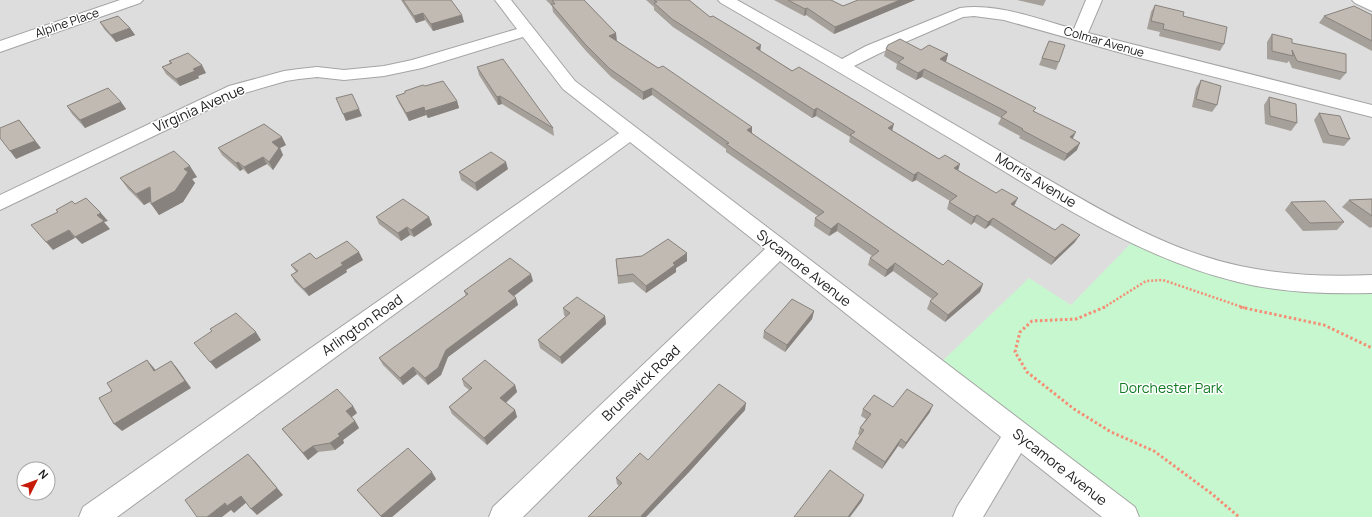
<svg xmlns="http://www.w3.org/2000/svg" width="1372" height="517" font-family="Manrope,sans-serif">
<style>
.residential{fill:#dedddd;fill-rule:evenodd}
.park{fill:#c7f7cf}
.lines{fill:none;stroke-linecap:round;stroke-linejoin:round}
.minor-casing{stroke:#a4a4a4;stroke-width:2}
.path-far1{stroke:#f48d74;stroke-width:2.5;stroke-dasharray:2 2;stroke-linecap:butt}
.path{stroke:#f48d74;stroke-width:3;stroke-dasharray:2.5 2.5;stroke-linecap:butt}
.minor{fill:#fff;fill-rule:evenodd}
.wall{fill:#a6a09a}
.shaded-wall{fill:#87827d}
.building{fill:#c1bab3;stroke:#87827d}
.labels{text-anchor:middle;stroke-width:3;stroke-linejoin:round;paint-order:stroke}
.far-street-label{font-size:12px;fill:#202020;stroke:#fff}
.street-label{font-size:14px;fill:#202020;stroke:#fff}
.park-label{font-size:14px;fill:#117b24;stroke:#fff}
</style>
<rect width="100%" height="100%" fill="#f0eee7"/>
<path class="residential" d="M0,0h1372v517h-1372zM24,469h24v24h-24z"/>
<polygon class="park" points="1138,236 1208,265 1372,284 1372,517 1125,517 934,369 1029,278 1071,305"/>
<g class="lines">
<g class="minor-casing">
<g id="minor">
<polygon points="120,0 143,0 140,3 0,52 0,41"/>
<polygon points="495,0 511,0 575,81 1135,507 1139,517 1102,517 1021,453 983,517 953,517 957,507 1001,437 780,261 523,517 489,517 493,507 765,249 630,142 117,517 79,517 83,507 619,133 563,89 523,37 422,68 384,76 344,80 317,77 299,79 286,81 241,94 0,210 0,195 229,86 284,71 299,69 317,67 344,70 384,66 412,60 517,29"/>
<path d="M718,0h19l105,59 24,-13 94,-38c38,-5 77,11 114,21l12,-29h16l-14,33 284,72v12l-236,-60 -132,-37 -30,-4 -11,1 -85,37 -24,12c60,35 119,69 178,104 65,38 133,80 208,96 43,9 88,11 132,9v18c-44,1 -90,0 -134,-11 -103,-25 -192,-86 -282,-140 -78,-47 -156,-93 -235,-139z"/>
<polygon points="1352,0 1372,0 1372,11 1355,3"/>
</g>
</g>
<polyline class="path-far1" points="1103,308 1146,281 1163,280 1245,308"/>
<g class="path">
<polyline points="1105,307 1076,319 1032,321 1020,332 1015,352 1027,372 1074,409 1111,432 1154,451 1212,494 1239,517"/>
<polyline points="1240,307 1324,325 1372,348"/>
</g>
<use href="#minor" class="minor"/>
</g>
<g class="wall">
<polygon points="401,0 451,0 464,22 433,31 425,20 416,23"/>
<polygon points="546,0 584,0 616,33 616,41 752,127 752,133 760,139 943,265 983,284 980,292 945,322 927,309 930,301 932,299 893,271 885,277 868,265 870,258 872,256 837,231 829,236 814,226 815,218 818,216 726,152 726,149 652,95 643,100 611,77 586,51 553,12 552,6"/>
<polygon points="646,0 689,0 710,17 760,51 958,170 1014,206 1075,242 1051,265 990,225 985,229 974,222 971,225 947,209 949,202 950,201 916,180 912,182 849,142 850,137 816,116 812,118 673,27 654,10 654,7"/>
<polygon points="774,0 831,0 843,6 858,0 915,0 834,34 806,15 804,16"/>
<polygon points="1017,0 1046,0 1043,6"/>
<polygon points="1155,5 1183,16 1224,44 1220,51 1159,36 1160,32 1147,29 1151,12"/>
<polygon points="1372,15 1372,51 1319,23 1324,16"/>
<polygon points="100,22 130,28 135,35 116,42 104,29"/>
<polygon points="1272,34 1292,43 1346,73 1340,80 1292,68 1289,61 1287,63 1267,59 1267,42"/>
<polygon points="1049,41 1059,62 1056,70 1039,65"/>
<polygon points="886,49 921,50 948,54 945,62 1034,111 1073,139 1077,150 1064,161 1019,138 1020,136 998,124 1001,118 922,77 916,80 896,69 897,64 884,56"/>
<polygon points="169,61 206,73 198,76 199,78 180,86 166,74 162,67 170,63"/>
<polygon points="477,67 553,128 554,136 502,104 498,105 479,75"/>
<polygon points="1201,80 1217,105 1212,112 1192,107 1196,88"/>
<polygon points="425,86 457,101 459,108 428,118 426,115 409,121 399,103 396,96"/>
<polygon points="1269,97 1297,123 1291,131 1265,124 1264,105"/>
<polygon points="121,102 126,109 85,128 72,114 67,106"/>
<polygon points="1319,113 1350,139 1344,146 1323,143 1314,120"/>
<polygon points="286,145 280,148 283,155 273,170 267,164 248,174 243,169 240,171 222,155 218,148"/>
<polygon points="508,169 477,191 461,180 459,172"/>
<polygon points="197,177 192,179 195,183 183,202 159,215 151,201 144,205 128,189 120,178"/>
<polygon points="1372,199 1372,227 1370,228 1342,207 1349,200"/>
<polygon points="1291,202 1344,222 1337,230 1303,231 1285,210"/>
<polygon points="376,217 429,217 432,225 414,237 410,235 401,241 379,224"/>
<polygon points="687,253 687,261 676,268 676,272 646,293 633,282 618,284 616,259"/>
<polygon points="316,259 363,260 346,270 347,272 309,296 295,282 291,275 296,272 291,265"/>
<polygon points="533,281 514,296 518,305 448,357 441,375 428,385 417,374 403,385 383,365 379,358 466,296 464,291"/>
<polygon points="563,308 605,316 606,324 562,364 540,348 538,340 566,317 564,315"/>
<polygon points="814,311 812,319 785,352 763,338 764,331"/>
<polygon points="462,379 515,385 517,392 506,403 515,410 517,417 487,445 452,414 449,407 469,390 464,386"/>
<polygon points="893,407 930,412 903,449 898,446 882,469 852,449 855,442 860,436 858,434 860,428 866,419 861,416 863,409"/>
<polygon points="745,410 689,472 646,517 588,517 619,486 617,484 616,478 648,460"/>
<polygon points="357,413 352,417 355,421 359,428 343,440 344,443 335,450 318,452 308,460 282,429"/>
<polygon points="436,479 392,517 381,517 362,496 357,490"/>
</g>
<g class="shaded-wall">
<polygon points="900,0 915,0 834,34 835,27"/>
<polygon points="807,8 806,15 804,16 805,9"/>
<polygon points="423,13 425,20 416,23 414,16"/>
<polygon points="462,15 464,22 433,31 431,24"/>
<polygon points="130,28 135,35 116,42 111,35"/>
<polygon points="616,33 617,41 609,43 609,36"/>
<polygon points="761,45 760,53 756,48"/>
<polygon points="948,54 946,62 938,67 940,59"/>
<polygon points="202,65 206,73 198,76 199,78 180,86 176,79 193,69"/>
<polygon points="924,69 922,77 916,80 918,73"/>
<polygon points="652,88 652,95 643,100 643,92"/>
<polygon points="500,96 502,104 498,105 497,97"/>
<polygon points="457,101 459,108 428,118 425,111"/>
<polygon points="121,102 126,109 85,128 80,120"/>
<polygon points="424,107 426,115 409,121 406,113"/>
<polygon points="817,108 816,116 812,118 814,110"/>
<polygon points="359,109 362,116 346,121 343,114"/>
<polygon points="19,120 41,148 16,159 10,151"/>
<polygon points="894,124 892,131 888,128"/>
<polygon points="752,127 752,135 747,130"/>
<polygon points="1076,132 1072,140 1070,137"/>
<polygon points="282,137 286,145 280,148 283,155 273,170 269,162 272,142"/>
<polygon points="1080,143 1077,150 1064,161 1067,154"/>
<polygon points="263,157 267,164 248,174 244,167"/>
<polygon points="238,162 243,169 240,171 236,163"/>
<polygon points="506,162 508,169 477,191 475,183"/>
<polygon points="960,164 958,171 954,168"/>
<polygon points="190,166 197,177 192,179 195,183 183,202 159,215 151,204 184,169"/>
<polygon points="918,172 916,180 912,182 914,175"/>
<polygon points="150,187 158,198 144,205 136,194"/>
<polygon points="1018,198 1014,206 1011,204"/>
<polygon points="101,213 108,221 104,222 110,229 82,244 75,237 97,215"/>
<polygon points="977,215 974,222 971,225 974,217"/>
<polygon points="429,217 432,225 414,237 411,230"/>
<polygon points="993,218 990,225 985,229 988,222"/>
<polygon points="838,223 837,231 829,236 831,229"/>
<polygon points="407,227 410,235 401,241 398,233"/>
<polygon points="69,230 75,238 53,250 46,242"/>
<polygon points="1080,235 1075,242 1051,265 1055,258"/>
<polygon points="359,252 363,260 346,270 347,272 309,296 304,289 341,263"/>
<polygon points="687,253 687,261 676,268 676,272 646,293 646,286 673,263"/>
<polygon points="895,263 893,271 885,277 887,270"/>
<polygon points="531,274 533,281 510,299 508,291"/>
<polygon points="983,284 980,292 945,322 948,315"/>
<polygon points="516,298 518,305 448,357 441,375 428,385 425,378 446,350"/>
<polygon points="814,311 812,319 785,352 787,345"/>
<polygon points="605,316 606,324 562,364 560,357"/>
<polygon points="256,332 261,340 216,369 210,362"/>
<polygon points="147,360 154,368 161,378 154,371"/>
<polygon points="171,361 177,368 191,388 122,431 114,424"/>
<polygon points="413,367 417,374 403,385 400,378"/>
<polygon points="515,385 517,392 503,405 500,398"/>
<polygon points="746,403 745,410 689,472 646,517 641,517 641,516"/>
<polygon points="933,405 930,412 903,449 906,443"/>
<polygon points="353,406 357,413 350,418 346,411"/>
<polygon points="515,410 517,417 487,445 484,438"/>
<polygon points="355,421 359,428 343,440 344,443 335,450 330,443 338,434"/>
<polygon points="901,439 898,446 882,469 885,462"/>
<polygon points="313,446 318,452 308,460 303,453"/>
<polygon points="254,460 283,495 257,515 251,509"/>
<polygon points="432,472 436,479 392,517 382,517 381,516"/>
<polygon points="864,495 862,501 850,517 848,517"/>
<polygon points="241,496 247,502 234,513 231,510 222,517 207,517 225,503"/>
</g>
<g class="building">
<polygon points="403,0 451,0 462,15 431,24 423,13 414,16"/>
<polygon points="552,0 584,0 616,33 609,36 658,68 663,66 752,127 747,130 760,139 943,265 948,260 983,284 948,315 930,301 938,294 895,263 887,270 870,258 879,251 838,223 831,229 815,218 824,212 726,144 729,143 652,88 643,92 610,69 585,44 551,4 555,4"/>
<polygon points="654,0 689,0 710,17 713,16 761,45 756,48 792,71 799,67 894,124 888,128 939,159 945,155 960,164 954,168 996,193 1002,189 1018,198 1011,204 1055,230 1062,224 1080,235 1055,258 993,218 988,222 977,215 974,217 949,202 957,196 918,172 914,175 850,135 855,132 817,108 814,110 672,19 654,3 657,2"/>
<polygon points="788,0 831,0 843,6 858,0 900,0 835,27 807,8 805,9"/>
<polygon points="1155,5 1184,12 1183,16 1227,27 1224,44 1163,29 1164,24 1151,21"/>
<polygon points="1354,6 1372,15 1372,41 1324,16"/>
<polygon points="118,16 130,28 111,35 100,22"/>
<polygon points="1272,34 1292,39 1292,43 1346,54 1346,73 1297,61 1292,50 1293,56 1272,51"/>
<polygon points="900,39 921,50 929,45 948,54 940,59 1036,108 1033,111 1076,132 1070,137 1080,143 1067,154 1022,130 1023,129 1001,117 1007,112 924,69 918,73 898,62 904,58 886,49 888,45"/>
<polygon points="1049,41 1065,45 1059,62 1042,58"/>
<polygon points="188,53 202,65 193,69 195,71 176,79 162,67 172,63 169,61"/>
<polygon points="503,59 553,128 500,96 497,97 477,67"/>
<polygon points="1201,80 1221,86 1217,105 1196,99"/>
<polygon points="443,81 457,101 425,111 424,107 406,113 396,96 405,93 405,91 423,85 425,86"/>
<polygon points="108,88 121,102 80,120 67,106"/>
<polygon points="352,94 359,109 343,114 336,98"/>
<polygon points="1269,97 1296,104 1297,123 1270,116"/>
<polygon points="1319,113 1340,116 1350,139 1329,135"/>
<polygon points="19,120 35,141 10,151 0,138 0,128"/>
<polygon points="264,124 282,137 272,142 279,148 269,162 263,157 244,167 238,162 236,163 218,148"/>
<polygon points="174,151 190,166 184,169 188,172 175,191 151,204 150,187 136,194 120,178"/>
<polygon points="491,152 506,162 475,183 459,172"/>
<polygon points="86,198 101,213 97,215 104,221 75,237 69,230 46,242 31,225 58,212 56,210 72,201 75,204"/>
<polygon points="403,199 429,217 411,230 407,227 398,233 376,217"/>
<polygon points="1372,199 1372,216 1349,200"/>
<polygon points="1325,201 1344,222 1310,223 1291,202"/>
<polygon points="668,239 687,253 673,263 675,265 646,286 633,274 618,276 616,259 642,256"/>
<polygon points="347,241 359,252 341,263 343,265 304,289 291,275 298,271 291,265 310,253 316,259"/>
<polygon points="510,258 531,274 508,291 516,298 446,350 438,368 425,378 413,367 400,378 379,358 468,294 464,291"/>
<polygon points="577,297 605,316 560,357 538,340 570,313 563,308"/>
<polygon points="792,299 814,311 787,345 764,331"/>
<polygon points="236,313 256,332 210,362 194,343 212,331 210,329"/>
<polygon points="147,360 154,371 171,361 185,381 114,424 99,398 112,391 107,383"/>
<polygon points="485,360 515,385 500,398 515,410 484,438 449,407 472,388 462,379"/>
<polygon points="719,384 746,403 689,465 641,516 642,517 588,517 622,483 616,478 640,453 648,460"/>
<polygon points="337,389 353,406 346,411 355,421 338,434 340,436 330,443 313,446 303,453 282,429"/>
<polygon points="907,389 933,405 906,443 901,439 885,462 855,442 864,430 860,428 871,414 863,409 874,395 893,407"/>
<polygon points="408,448 432,472 381,516 357,490"/>
<polygon points="248,454 277,488 251,509 241,496 227,506 225,503 207,517 197,517 185,500"/>
<polygon points="830,470 864,495 848,517 794,517"/>
</g>
<g class="labels">
<g class="far-street-label">
<text transform="translate(67 23) rotate(-19)" y="4">Alpine Place</text>
<text transform="translate(1104 42) rotate(16)" y="4">Colmar Avenue</text>
</g>
<g class="street-label">
<text transform="translate(199 108) rotate(-24)" y="5">Virginia Avenue</text>
<text transform="translate(1036 180) rotate(31)" y="5">Morris Avenue</text>
<text transform="translate(804 268) rotate(38)" y="5">Sycamore Avenue</text>
<text transform="translate(362 325) rotate(-35)" y="5">Arlington Road</text>
<text transform="translate(641 383) rotate(-44)" y="5">Brunswick Road</text>
<text transform="translate(1060 467) rotate(38)" y="5">Sycamore Avenue</text>
</g>
<g class="park-label">
<text x="1171" y="393">Dorchester Park</text>
</g>
</g>
<g transform="translate(36 481) rotate(48)"><circle r="19" fill="#ffffff" stroke="#a6a6a6"/>
<path d="M0-3L7 15L0 10L-7 15Z" fill="#c71b09"/>
<text y="-6" font-size="11" font-weight="bold" text-anchor="middle" fill="#202020">N</text>
</g>
</svg>
